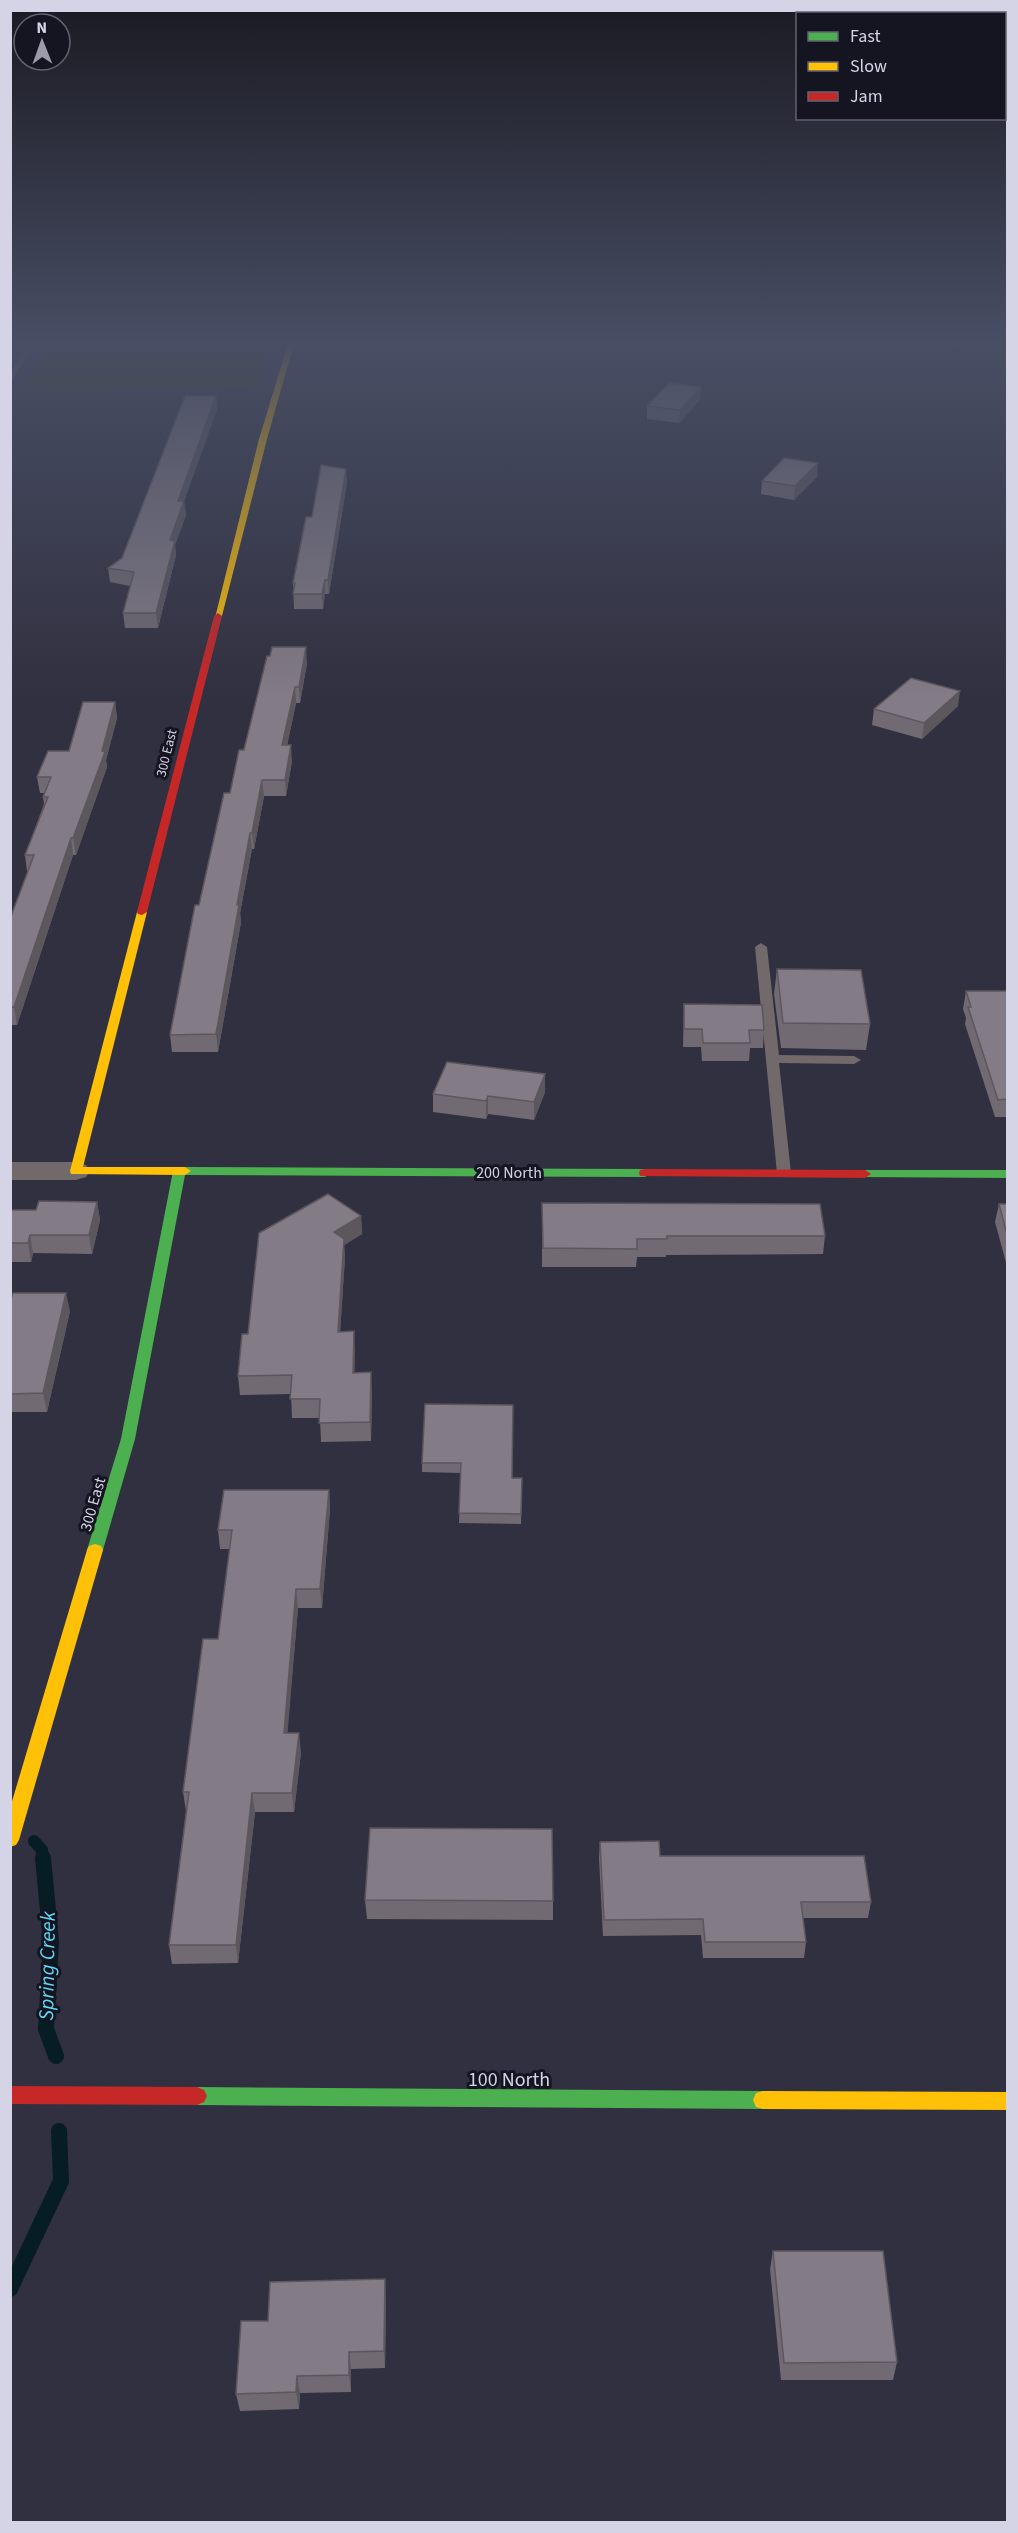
<svg xmlns="http://www.w3.org/2000/svg" width="1018" height="2533" font-family="'Source Sans 3',sans-serif">
<style>
.green{fill:#2d3e12}
.lines{fill:none;stroke-linecap:round;stroke-linejoin:round}
.stream-far1{stroke:#061d24;stroke-width:12}
.stream{stroke:#061d24;stroke-width:16}
.lane{fill:#72696a;fill-rule:evenodd}
.street{fill:#72696a;fill-rule:evenodd}
.fast{fill:#4caf50;fill-rule:evenodd}
.slow{fill:#ffc107;fill-rule:evenodd}
.jam{fill:#c62828;fill-rule:evenodd}
.wall{fill:#716a72}
.shaded-wall{fill:#5c565d}
.building{fill:#837b85;stroke:#5c565d;stroke-width:1.5}
.labels{text-anchor:middle;stroke-width:6;stroke-linejoin:round;paint-order:stroke}
.far-street-label{font-size:14px;fill:#d4d4e6;stroke:#151421}
.street-label{font-size:16px;fill:#d4d4e6;stroke:#151421}
.near-street-label{font-size:20px;fill:#d4d4e6;stroke:#151421}
.near-water-label{font-size:21px;font-style:italic;fill:#5edbf7;stroke:#151421}
</style>
<rect width="100%" height="100%" fill="#313040"/>
<g class="green">
<polygon points="48,344 268,344 256,388 25,386"/>
<polygon points="989,344 1007,344 1007,381 1005,381"/>
</g>
<g class="lines">
<polyline class="stream-far1" points="34,1841 42,1850 43,1860"/>
<g class="stream">
<polyline points="43,1858 51,1942 46,2029 56,2056"/>
<polyline points="10,2289 61,2181 59,2131"/>
</g>
<g class="lane">
<polygon points="28,344 35,344 10,383 10,374"/>
<polygon points="761,943 767,947 779,1055 854,1056 861,1060 854,1064 779,1063 791,1173 784,1177 777,1173 755,947"/>
</g>
<polygon class="street" points="10,1162 76,1162 86,1165 90,1171 86,1177 76,1180 10,1180"/>
<g class="fast">
<polygon points="185,1167 645,1169 651,1173 645,1177 185,1175 135,1439 103,1550 101,1554 95,1556 89,1554 87,1550 121,1439 173,1171 174,1168"/>
<polygon points="865,1170 1008,1170 1008,1178 860,1177 859,1174 860,1171"/>
<polygon points="197,2087 763,2091 770,2093 773,2100 770,2107 763,2109 197,2105 190,2102 187,2096 190,2090"/>
</g>
<g class="slow">
<polygon points="288,344 294,344 267,439 222,616 215,618 259,439"/>
<polygon points="142,909 147,912 83,1167 185,1167 191,1171 185,1175 71,1174 70,1171 137,912"/>
<polygon points="95,1544 101,1546 103,1550 19,1840 16,1845 10,1847 10,1808 87,1550 89,1546"/>
<polygon points="763,2091 1008,2092 1008,2110 763,2109 756,2107 753,2100 756,2093"/>
</g>
<g class="jam">
<polygon points="218,613 222,616 147,912 142,915 138,914 137,912 214,616"/>
<polygon points="645,1169 865,1170 871,1174 865,1178 640,1176 639,1173 640,1170"/>
<polygon points="10,2086 197,2087 204,2090 207,2096 204,2102 197,2105 10,2104"/>
</g>
</g>
<g class="wall">
<polygon points="946,344 964,344 964,346"/>
<polygon points="701,387 700,400 679,423 647,419 647,406"/>
<polygon points="216,396 217,409 184,501 186,515 175,545 176,555 158,628 125,628 123,613 130,586 110,582 108,568 122,558"/>
<polygon points="817,477 794,500 761,494 762,481"/>
<polygon points="347,482 329,594 325,594 323,609 294,609 293,583 312,517"/>
<polygon points="270,656 307,663 300,703 296,703 287,745 292,761 286,796 264,796 254,849 252,849 240,913 241,922 218,1052 172,1052 170,1035 199,905"/>
<polygon points="115,702 117,718 106,760 107,767 76,855 73,855 17,1025 10,1025 10,919 28,871 27,871 25,855 44,804 43,797 45,793 40,793 37,777 69,751"/>
<polygon points="958,706 922,739 872,725 874,709"/>
<polygon points="777,969 870,1024 866,1050 781,1048 774,994"/>
<polygon points="966,991 1008,991 1008,1119 1007,1117 995,1117 965,1024 966,1018 963,1009"/>
<polygon points="684,1004 764,1030 763,1048 750,1048 749,1061 702,1061 701,1047 683,1047"/>
<polygon points="545,1074 545,1092 534,1120 488,1114 486,1119 433,1112 433,1094"/>
<polygon points="97,1202 100,1220 92,1254 33,1253 31,1262 10,1262 10,1210 36,1210"/>
<polygon points="542,1203 825,1236 823,1254 666,1255 666,1257 637,1257 636,1267 542,1267"/>
<polygon points="999,1204 1008,1204 1008,1270 995,1222"/>
<polygon points="361,1216 362,1234 344,1245 345,1257 340,1332 355,1350 354,1373 372,1391 371,1441 321,1442 320,1418 292,1418 291,1394 240,1395 238,1376"/>
<polygon points="10,1302 70,1311 47,1412 10,1412"/>
<polygon points="425,1404 512,1478 522,1478 521,1524 459,1523 461,1473 422,1472 422,1463"/>
<polygon points="329,1490 330,1509 322,1608 298,1608 287,1733 301,1752 294,1812 255,1812 238,1963 172,1964 169,1945 186,1811 183,1792 218,1639 230,1549 220,1549 218,1530"/>
<polygon points="600,1842 871,1902 868,1918 803,1918 806,1942 804,1958 703,1958 701,1935 603,1936 599,1858"/>
<polygon points="365,1900 553,1901 553,1920 367,1919"/>
<polygon points="773,2251 897,2362 893,2380 781,2380 770,2269"/>
<polygon points="386,2296 385,2368 351,2369 351,2392 300,2393 299,2409 240,2411 236,2394 268,2321"/>
</g>
<g class="shaded-wall">
<polygon points="701,387 700,400 679,423 680,410"/>
<polygon points="216,396 217,409 184,501 186,515 175,545 176,555 158,628 156,613 178,501"/>
<polygon points="818,463 817,477 794,500 795,486"/>
<polygon points="346,469 347,482 329,594 328,580"/>
<polygon points="325,580 325,594 323,609 322,594"/>
<polygon points="306,647 307,663 300,703 299,687"/>
<polygon points="295,687 296,703 284,761 282,745"/>
<polygon points="960,691 958,706 922,739 924,723"/>
<polygon points="115,702 117,718 106,760 107,767 76,855 73,838 102,751"/>
<polygon points="291,745 292,761 286,796 285,780"/>
<polygon points="262,780 264,796 254,849 252,833"/>
<polygon points="250,833 252,849 240,913 241,922 218,1052 216,1034 237,905"/>
<polygon points="71,838 73,855 17,1025 14,1007"/>
<polygon points="545,1074 545,1092 534,1120 534,1102"/>
<polygon points="488,1096 488,1114 486,1119 486,1101"/>
<polygon points="97,1202 100,1220 92,1254 89,1235"/>
<polygon points="361,1216 362,1234 344,1245 345,1257 339,1351 334,1232"/>
<polygon points="30,1235 33,1253 31,1262 28,1243"/>
<polygon points="66,1293 70,1311 47,1412 43,1393"/>
<polygon points="354,1331 355,1350 354,1391 353,1373"/>
<polygon points="371,1372 372,1391 371,1441 370,1422"/>
<polygon points="329,1490 330,1509 322,1608 320,1589"/>
<polygon points="296,1589 298,1608 286,1752 284,1733"/>
<polygon points="299,1733 301,1752 294,1812 292,1793"/>
<polygon points="252,1793 255,1812 238,1963 236,1945"/>
<polygon points="385,2279 386,2296 385,2368 384,2351"/>
<polygon points="349,2352 351,2369 351,2392 349,2375"/>
<polygon points="297,2376 300,2393 299,2409 296,2392"/>
</g>
<g class="building">
<polygon points="669,383 701,387 680,410 647,406"/>
<polygon points="185,396 216,396 178,501 184,501 170,540 175,541 156,613 123,613 134,572 108,568 122,558"/>
<polygon points="784,458 818,463 795,486 762,481"/>
<polygon points="321,465 346,469 328,580 325,580 322,594 293,594 295,583 293,583 306,517 312,517"/>
<polygon points="272,647 306,647 299,687 295,687 282,745 291,745 285,780 262,780 252,833 250,833 237,905 239,905 216,1034 170,1035 195,905 199,905 224,793 230,793 239,750 244,750 267,656 270,656"/>
<polygon points="911,678 960,691 924,723 874,709"/>
<polygon points="83,702 115,702 102,751 105,752 73,838 71,838 14,1007 10,1007 10,919 34,855 25,855 48,797 43,797 51,777 37,777 48,751 69,751"/>
<polygon points="777,969 861,970 870,1024 783,1023"/>
<polygon points="966,991 1008,991 1008,1099 998,1100 968,1007 971,1007"/>
<polygon points="684,1004 762,1005 764,1030 749,1030 750,1043 703,1043 702,1029 684,1029"/>
<polygon points="447,1062 545,1074 534,1102 488,1096 486,1101 433,1094"/>
<polygon points="328,1194 361,1216 334,1232 344,1239 338,1332 354,1331 353,1373 371,1372 370,1422 319,1423 320,1399 290,1399 292,1375 238,1376 242,1334 248,1334 259,1233"/>
<polygon points="39,1201 97,1202 89,1235 30,1235 28,1243 10,1243 10,1210 36,1210"/>
<polygon points="542,1203 820,1204 825,1236 667,1236 667,1239 637,1239 637,1249 543,1248"/>
<polygon points="999,1204 1008,1204 1008,1238"/>
<polygon points="13,1293 66,1293 43,1393 10,1394 10,1302"/>
<polygon points="425,1404 513,1405 512,1478 522,1478 521,1514 459,1513 461,1463 422,1463"/>
<polygon points="224,1490 329,1490 320,1589 296,1589 284,1733 299,1733 292,1793 252,1793 236,1945 169,1945 189,1792 183,1792 203,1639 218,1639 232,1530 218,1530"/>
<polygon points="370,1828 552,1829 553,1901 365,1900"/>
<polygon points="659,1841 660,1856 864,1856 871,1902 801,1902 806,1942 705,1942 703,1919 604,1920 600,1842"/>
<polygon points="773,2251 883,2251 897,2362 784,2363"/>
<polygon points="385,2279 384,2351 349,2352 349,2375 297,2376 296,2392 236,2394 241,2321 268,2321 270,2282"/>
</g>
<linearGradient id="sky" x2="0" y2="1"><stop stop-color="#1b1a23"/><stop offset="0.49" stop-color="#484e64"/><stop offset="1" stop-color="#484e64" stop-opacity="0"/></linearGradient>
<rect width="1018" height="699" fill="url(#sky)"/>
<g class="labels">
<g class="far-street-label">
<text transform="translate(166 753) rotate(-76)" y="5">300 East</text>
</g>
<g class="street-label">
<text x="509" y="1178">200 North</text>
<text transform="translate(92 1504) rotate(-74)" y="6">300 East</text>
</g>
<g class="near-street-label">
<text x="509" y="2086">100 North</text>
</g>
<g class="near-water-label">
<text transform="translate(47 1966) rotate(-89)" y="7">Spring Creek</text>
</g>
</g>
<rect width="1018" height="2533" fill="none" stroke="#d4d4e6" stroke-width="24"/>
<rect x="796" y="12" width="210" height="108" fill="#151421" stroke="#616170" stroke-width="1.5"/>
<rect x="808" y="32" width="30" height="9" fill="#4caf50" stroke="#616170" stroke-width="1.5"/>
<text x="850" y="42" font-size="18" fill="#d4d4e6">Fast</text>
<rect x="808" y="62" width="30" height="9" fill="#ffc107" stroke="#616170" stroke-width="1.5"/>
<text x="850" y="72" font-size="18" fill="#d4d4e6">Slow</text>
<rect x="808" y="92" width="30" height="9" fill="#c62828" stroke="#616170" stroke-width="1.5"/>
<text x="850" y="102" font-size="18" fill="#d4d4e6">Jam</text>
<g transform="translate(42 42) rotate(359)"><circle r="28" fill="#151421" stroke="#616170" stroke-width="1.5"/>
<path d="M0-4.5L10 22L0 15L-10 22Z" fill="#9b9bac"/>
<text y="-9" font-size="16" font-weight="bold" text-anchor="middle" fill="#d4d4e6">N</text>
</g>
</svg>
